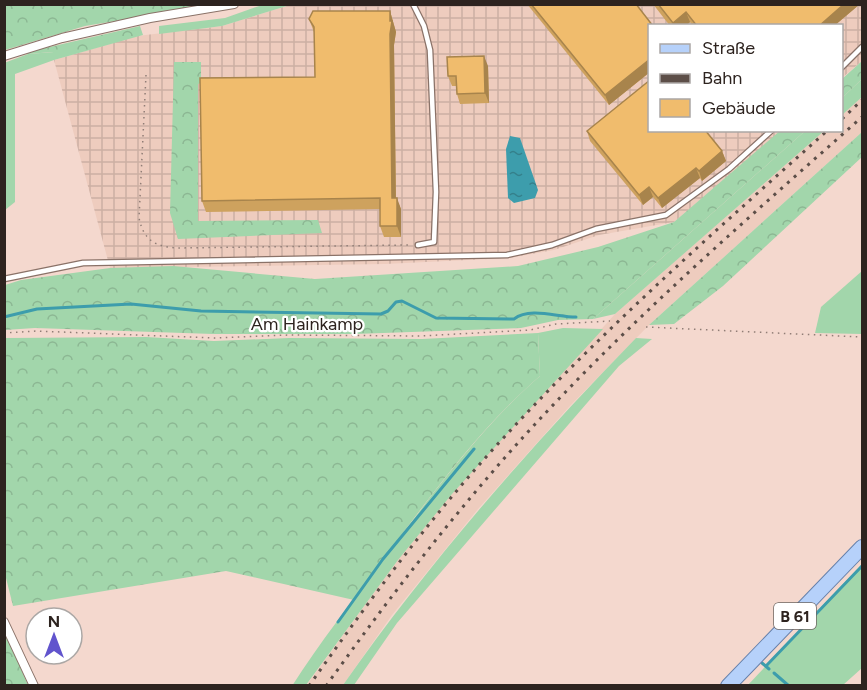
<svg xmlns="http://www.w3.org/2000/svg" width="867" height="690" font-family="Figtree,sans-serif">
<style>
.built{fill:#eeccbe}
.industrial{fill:url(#industrial-grid)}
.grass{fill:#a2d6ab}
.forest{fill:url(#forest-crowns)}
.water{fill:url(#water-ripples)}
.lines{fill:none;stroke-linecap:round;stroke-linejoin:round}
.stream{stroke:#3d9dac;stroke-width:3}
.service-casing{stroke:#8a7268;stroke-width:7}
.minor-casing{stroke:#8a7268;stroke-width:10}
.primary-casing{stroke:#6681ab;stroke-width:16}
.path{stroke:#907d76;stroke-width:1.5;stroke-dasharray:1.5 4.5;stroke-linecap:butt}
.service{stroke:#fff;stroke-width:4.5}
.minor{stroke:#fff;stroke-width:8}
.primary{stroke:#b6d1fa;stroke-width:14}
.rail{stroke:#5c4e48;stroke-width:3;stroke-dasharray:3 6;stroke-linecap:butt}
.wall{fill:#cea25e}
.shaded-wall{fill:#a8844c}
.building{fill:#f0bc6d;stroke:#a8844c;stroke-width:1.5}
.labels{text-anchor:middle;stroke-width:4.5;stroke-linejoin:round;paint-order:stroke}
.shield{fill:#fff;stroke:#6c6562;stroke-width:1.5}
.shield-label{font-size:16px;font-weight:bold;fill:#2d231f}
.street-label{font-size:18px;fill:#2d231f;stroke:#fff}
</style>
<defs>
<pattern id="industrial-grid" width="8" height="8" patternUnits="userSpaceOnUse" patternTransform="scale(1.5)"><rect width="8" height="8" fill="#eeccbe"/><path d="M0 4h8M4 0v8" fill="none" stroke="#ccafa3"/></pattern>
<pattern id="forest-crowns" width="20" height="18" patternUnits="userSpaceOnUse" patternTransform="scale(1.5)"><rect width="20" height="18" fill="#a2d6ab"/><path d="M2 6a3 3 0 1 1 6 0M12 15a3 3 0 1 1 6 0" fill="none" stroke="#8cb793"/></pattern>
<pattern id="water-ripples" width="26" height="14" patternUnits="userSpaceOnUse" patternTransform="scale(1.5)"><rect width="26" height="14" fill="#3d9dac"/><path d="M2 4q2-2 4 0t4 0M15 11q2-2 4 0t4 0" fill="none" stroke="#34808b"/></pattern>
</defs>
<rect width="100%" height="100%" fill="#f4d8ce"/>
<polygon class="built" points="862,97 862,132 649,325 569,407 478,509 392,615 343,685 306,686 398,560 452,494 615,314 824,131 842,130 842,115"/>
<polygon class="industrial" points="290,5 862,5 862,61 842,78 842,26 650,26 650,130 781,131 674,222 599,235 554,250 509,258 385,264 110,268 54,60 137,36 222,26"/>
<g class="grass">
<polygon points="262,5 290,5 222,26 159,34 159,26 225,18"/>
<polygon points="54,52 54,60 15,74 15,202 5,210 4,63 28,54"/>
<polygon points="862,79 862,97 842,115 842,98"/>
<polygon points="805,131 824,131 615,314 593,319"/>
<polygon points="862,271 862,334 815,333 821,307"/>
<path d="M563,328l40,1 -151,165 -54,66 -92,125 -14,1c28,-44 60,-84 91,-126 48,-64 96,-131 157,-184l-2,-43z"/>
<path d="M636,338l16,1 -33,27 -222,257 -43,62h-11c87,-124 187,-238 293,-347z"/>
<polygon points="862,564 862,668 843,685 747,686"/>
</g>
<g class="forest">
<polygon points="4,5 7,4 213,5 85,26 5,50"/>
<polygon points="140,26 143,35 54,60 53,52 28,54 28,52"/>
<polygon points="862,61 862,79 842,98 842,79"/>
<polygon points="174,62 201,62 201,83 198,84 198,221 318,220 322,233 178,239 170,213"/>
<polygon points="781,130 805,131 593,319 558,320 521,328 355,334 213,334 35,328 5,330 5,285 21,280 110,268 173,266 315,279 518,266 598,247 674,222"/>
<polygon points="862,132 862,157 723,286 674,324 649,325"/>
<path d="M538,333l2,43c-73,63 -129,147 -186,224l-128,-29 -213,35 -9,-36 1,-232 141,-1 68,4 75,-3 133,1z"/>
<polygon points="5,632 28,685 5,685"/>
</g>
<polygon class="water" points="510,136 520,138 538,190 535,198 514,203 508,198 506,149"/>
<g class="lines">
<g class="stream">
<path d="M4,317l33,-8 94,-5 70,7 180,3 7,-3 8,-9 6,-1 34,17 78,1c16,-12 43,-2 62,-2"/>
<polyline points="338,622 383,559 474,449"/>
<polyline points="762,663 769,669"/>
<polyline points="766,666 862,566"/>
<polyline points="774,673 789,686"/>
</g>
<g class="service-casing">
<g id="service">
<polyline points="413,4 424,26 430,50 436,192 434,242 418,245"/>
<polyline points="842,67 862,47"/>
<polyline points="4,279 83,263 507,255 552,245 596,229 666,215 729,169 772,130"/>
</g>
</g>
<g class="minor-casing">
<g id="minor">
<polyline points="4,56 62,38 150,18 234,4"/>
<polyline points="4,622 34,686"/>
</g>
</g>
<g class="primary-casing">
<polyline id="primary" points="728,686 862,547"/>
</g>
<g class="path">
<path d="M146,75l-7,143c5,23 16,28 37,30l233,-3"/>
<polyline points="646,327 862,337"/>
<polyline points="4,333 36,331 214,338 289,335 421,336 530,330 556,324 610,321"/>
</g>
<use href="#service" class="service"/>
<use href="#minor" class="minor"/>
<use href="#primary" class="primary"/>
<g class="rail">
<polyline points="842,119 862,100"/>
<path d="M309,686c62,-88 126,-175 199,-253 100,-108 211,-205 320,-303"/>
<path d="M326,686c60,-84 122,-165 191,-242 106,-118 227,-222 345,-327"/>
</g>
</g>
<g class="wall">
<polygon points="527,4 636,4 650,26 650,72 609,105"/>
<polygon points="653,4 860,4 834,26 693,26 690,22 686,26 670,26"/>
<polygon points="390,11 396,32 394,45 396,198 401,209 401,237 384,237 380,226 380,209 206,212 202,201 315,77 314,32 309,19"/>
<polygon points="488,66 489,103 460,104 457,94 457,86 452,86 448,76"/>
<polygon points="587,131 722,151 726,161 702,181 700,178 662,208 653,197 643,205 590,141"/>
</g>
<g class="shaded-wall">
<polygon points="844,4 860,4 834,26 819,26"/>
<polygon points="390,11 396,32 394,45 396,209 392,198"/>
<polygon points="686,12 690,22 686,26 674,26 673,23"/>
<polygon points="484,56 488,66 489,103 485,93"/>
<polygon points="650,59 650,72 609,105 605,95"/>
<polygon points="722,151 726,161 702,181 699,171"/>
<polygon points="696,168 700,178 662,208 658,198"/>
<polygon points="649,187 653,197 643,205 639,195"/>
<polygon points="397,198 401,209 401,237 397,226"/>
</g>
<g class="building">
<polygon points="531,4 636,4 653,26 650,26 650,59 605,95"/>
<polygon points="658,4 844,4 819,26 697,26 686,12 673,23"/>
<polygon points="313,11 390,11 390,21 392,21 390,34 392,198 397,198 397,226 380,226 380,198 202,201 200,78 315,77 314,27 309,19"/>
<polygon points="484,56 485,93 457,94 456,76 448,76 447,57"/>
<polygon points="650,80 650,130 705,130 722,151 699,171 696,168 658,198 649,187 639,195 587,131"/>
</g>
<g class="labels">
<rect class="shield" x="774" y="603" width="42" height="26" rx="4.5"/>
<g class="shield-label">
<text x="795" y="622">B 61</text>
</g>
<g class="street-label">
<text x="307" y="330">Am Hainkamp</text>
</g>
</g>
<rect width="867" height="690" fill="none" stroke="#2d231f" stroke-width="12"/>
<rect x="648" y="24" width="195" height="108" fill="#ffffff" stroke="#aba7a5" stroke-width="1.5"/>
<rect x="660" y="44" width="30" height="9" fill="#b6d1fa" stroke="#aba7a5" stroke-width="1.5"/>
<text x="702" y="54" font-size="18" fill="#2d231f">Straße</text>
<rect x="660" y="74" width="30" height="9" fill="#5c4e48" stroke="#aba7a5" stroke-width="1.5"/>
<text x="702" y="84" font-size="18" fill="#2d231f">Bahn</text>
<rect x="660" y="99" width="30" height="18" fill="#f0bc6d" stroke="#aba7a5" stroke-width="1.5"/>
<text x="702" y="114" font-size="18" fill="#2d231f">Gebäude</text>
<g transform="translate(54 636)"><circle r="28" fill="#ffffff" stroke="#aba7a5" stroke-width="1.5"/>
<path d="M0-4.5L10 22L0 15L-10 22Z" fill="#6154cd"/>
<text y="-9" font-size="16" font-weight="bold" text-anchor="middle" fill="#2d231f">N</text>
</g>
</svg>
